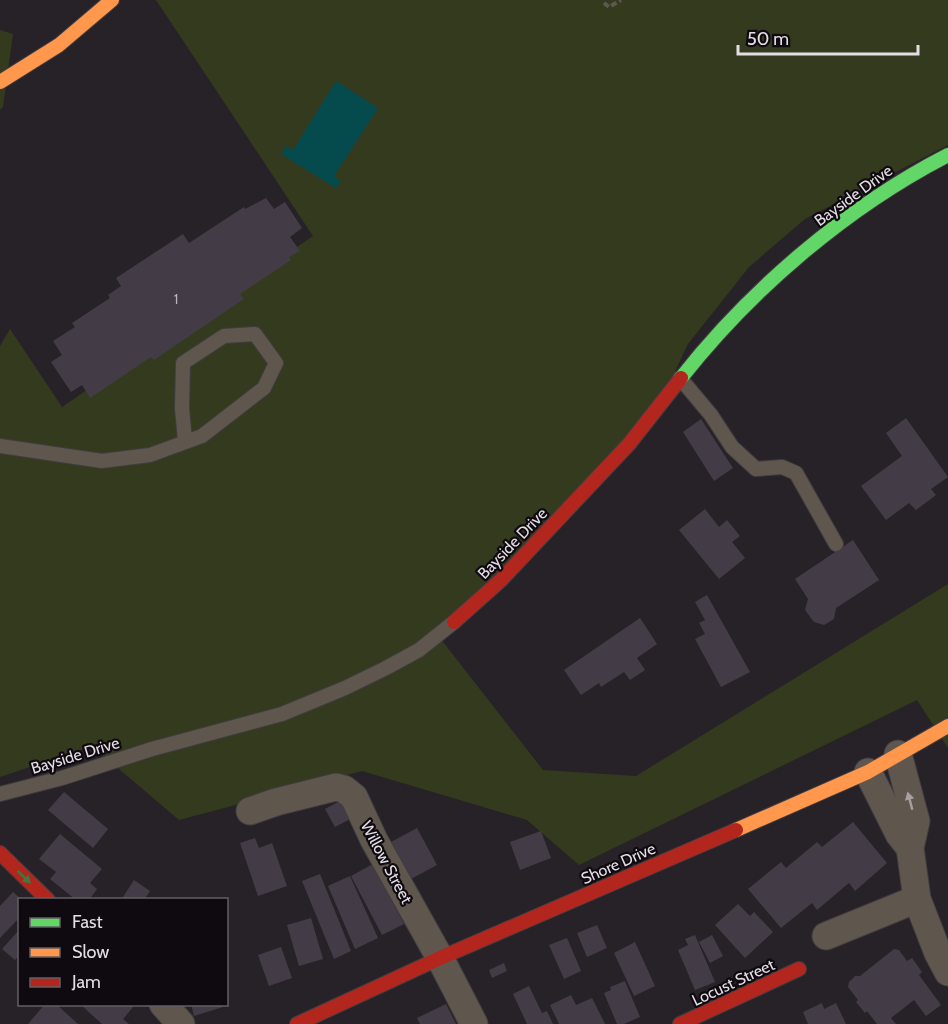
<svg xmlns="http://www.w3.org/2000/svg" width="948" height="1024" font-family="Cabin,sans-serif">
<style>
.green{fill:#343a1e}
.water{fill:#054a4c}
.building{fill:#433c47}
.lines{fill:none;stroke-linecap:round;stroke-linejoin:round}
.lane-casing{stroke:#413d41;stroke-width:16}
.street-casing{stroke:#413d41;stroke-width:29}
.fast-casing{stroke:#413d41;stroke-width:16}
.slow-casing{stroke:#413d41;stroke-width:16}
.jam-casing{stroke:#413d41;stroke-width:16}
.path{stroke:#5e5852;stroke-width:4;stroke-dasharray:6 3;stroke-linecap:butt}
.lane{stroke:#5f574e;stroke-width:14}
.street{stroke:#5f574e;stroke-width:27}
.fast{stroke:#63d668;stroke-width:14}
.slow{stroke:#ff974d;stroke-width:14}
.jam{stroke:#b3261e;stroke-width:14}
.oneway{fill:#a8a1a1}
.oneway2{fill:#3d7a40}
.labels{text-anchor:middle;stroke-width:4.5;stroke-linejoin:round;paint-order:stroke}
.number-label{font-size:14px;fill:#bcb5be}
.street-label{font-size:16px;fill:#e4dde5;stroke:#0f0a0f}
</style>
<rect width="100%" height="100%" fill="#272227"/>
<g class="green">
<polygon points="156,0 948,0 948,145 805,219 749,267 688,344 652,420 440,638 543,770 636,776 948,584 948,748 917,700 579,865 527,820 362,771 179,820 92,746 0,777 0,346 10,329 62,407 313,236"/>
<polygon points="0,30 13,34 3,107 0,110"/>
</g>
<polygon class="water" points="336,81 378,108 334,176 341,181 336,188 281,154 286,146 293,150"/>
<g class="building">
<polygon points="266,198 274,209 285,202 302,228 290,237 300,251 289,257 291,260 240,294 244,299 154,360 151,357 90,398 82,385 71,392 51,362 62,355 53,341 75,327 72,323 110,298 108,295 121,286 116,278 183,234 189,243 244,207 245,209"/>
<polygon points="906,418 948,477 931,489 936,495 916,510 909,503 886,520 861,486 902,456 886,433"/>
<polygon points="701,419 733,468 714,481 683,432"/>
<polygon points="705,509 719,527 727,520 740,536 732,542 745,558 719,579 679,530"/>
<polygon points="853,540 879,580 836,608 834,619 824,625 814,622 805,610 808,599 795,579"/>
<polygon points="707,595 750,672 721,687 695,639 705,634 699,623 705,620 695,602"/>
<polygon points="640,618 657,644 637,658 645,670 630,680 624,672 601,687 599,683 581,695 564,670"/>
<polygon points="64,792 108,829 93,848 48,810"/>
<polygon points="342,800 352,818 335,827 325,809"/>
<polygon points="853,822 887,863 855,891 849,883 817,910 812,903 781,928 748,889 781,862 786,868 817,842 822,847"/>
<polygon points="417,828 437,865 411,879 391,842"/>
<polygon points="541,831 551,858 520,870 510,842"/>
<polygon points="60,834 102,869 90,883 97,889 89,900 76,900 50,879 56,872 39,859"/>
<polygon points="255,838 259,848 272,843 287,886 258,896 240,843"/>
<polygon points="373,864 404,924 382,935 351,876"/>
<polygon points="320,874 351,951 334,959 302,881"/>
<polygon points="350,876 378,938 355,949 328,886"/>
<polygon points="134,880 150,891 144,900 121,900"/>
<polygon points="13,892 22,900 20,900 20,917 0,938 0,906"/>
<polygon points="738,904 750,916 754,912 773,932 745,958 715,925"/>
<polygon points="311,918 323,959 299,966 287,925"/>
<polygon points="597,925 607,948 587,957 577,933"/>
<polygon points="20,929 20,960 17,958 15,960 2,949"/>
<polygon points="695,935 715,982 695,990 678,950 688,945 685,939"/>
<polygon points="712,935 723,956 710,963 699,942"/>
<polygon points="567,938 581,971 564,979 549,945"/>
<polygon points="635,942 655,986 634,996 614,953"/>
<polygon points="281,947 292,978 269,986 258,955"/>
<polygon points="894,949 899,950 907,961 912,958 922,972 919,975 941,1005 926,1016 914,1000 891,1018 896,1024 877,1024 867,1011 865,1013 856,1002 858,1000 848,987 849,982 855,976 860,976"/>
<polygon points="504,963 507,971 492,978 489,970"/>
<polygon points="625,981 640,1017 624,1024 617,1024 604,993 611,990 610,987"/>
<polygon points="529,986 542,1013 547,1011 553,1024 527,1024 513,994"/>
<polygon points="571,995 576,1005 592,998 605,1024 559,1024 550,1005"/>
<polygon points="822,1003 824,1009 836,1003 846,1024 808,1024 803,1012"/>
<polygon points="45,1004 56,1004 78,1024 28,1024"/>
<polygon points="80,1004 131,1004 133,1007 123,1019 129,1024 102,1024"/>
<polygon points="191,1004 222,1004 223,1007 194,1016"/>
<polygon points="446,1004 456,1024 420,1024 417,1018"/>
</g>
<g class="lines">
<g class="lane-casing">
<g id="lane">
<polyline points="680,378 711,415 732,447 756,469 782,467 796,473 836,544"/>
<polyline points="0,446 102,461 150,455 202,436 264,388 276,363 255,334 224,336 183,363 182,408 185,441"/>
<polyline points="0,794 62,778 152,749 282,714 345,688 386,668 419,650 454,622"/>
</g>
</g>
<g class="street-casing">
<g id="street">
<polyline points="898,754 916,821 910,848 917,899 938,953 948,972"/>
<polyline points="868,772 899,834 910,848"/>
<polyline points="250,811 276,802 336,787 344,789 354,797 374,840 440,958 474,1024"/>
<polyline points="826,936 917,899"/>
<polyline points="163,1004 181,1024"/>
</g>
</g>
<g class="fast-casing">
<path id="fast" d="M681,378c70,-89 166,-171 267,-223"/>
</g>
<g class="slow-casing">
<g id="slow">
<polyline points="0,82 59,45 112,0"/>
<polyline points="736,830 868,772 948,726"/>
</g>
</g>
<g class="jam-casing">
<g id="jam">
<polyline points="454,622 501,580 629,444 681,378"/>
<polyline points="0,853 48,900"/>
<polyline points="297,1024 440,958 736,830"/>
<polyline points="680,1024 799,969"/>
</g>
</g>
<polyline class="path" points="604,3 609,7 621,0"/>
<use href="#lane" class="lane"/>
<use href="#street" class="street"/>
<use href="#fast" class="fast"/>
<use href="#slow" class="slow"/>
<use href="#jam" class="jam"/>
</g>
<defs><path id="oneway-solid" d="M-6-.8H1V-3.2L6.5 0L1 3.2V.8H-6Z" transform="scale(1.5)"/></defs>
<use class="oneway" href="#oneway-solid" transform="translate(910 801) rotate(-105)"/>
<use class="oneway2" href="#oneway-solid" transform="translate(24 877) rotate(44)"/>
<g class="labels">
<g class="number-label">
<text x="176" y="304">1</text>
</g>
<g class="street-label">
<text transform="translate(853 195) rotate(-36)" y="6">Bayside Drive</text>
<text transform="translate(512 543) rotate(-46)" y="6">Bayside Drive</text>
<text transform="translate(75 755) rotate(-17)" y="6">Bayside Drive</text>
<text transform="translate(387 862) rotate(62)" y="6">Willow Street</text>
<text transform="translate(618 863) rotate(-24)" y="6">Shore Drive</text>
<text transform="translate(733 982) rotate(-25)" y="6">Locust Street</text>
</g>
</g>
<rect x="18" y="898" width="210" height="108" fill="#0f0a0f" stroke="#645e65" stroke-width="1.5"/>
<rect x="30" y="918" width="30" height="9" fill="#63d668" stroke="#645e65" stroke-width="1.5"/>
<text x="72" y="928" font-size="18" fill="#e4dde5">Fast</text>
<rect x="30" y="948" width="30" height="9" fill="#ff974d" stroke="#645e65" stroke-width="1.5"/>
<text x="72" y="958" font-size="18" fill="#e4dde5">Slow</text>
<rect x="30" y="978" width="30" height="9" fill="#b3261e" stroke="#645e65" stroke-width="1.5"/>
<text x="72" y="988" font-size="18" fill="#e4dde5">Jam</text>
<path d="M738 45v9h180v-9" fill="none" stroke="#e4dde5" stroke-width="3"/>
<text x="747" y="45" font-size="18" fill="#e4dde5" stroke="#0f0a0f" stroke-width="4.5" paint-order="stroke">50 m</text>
</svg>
